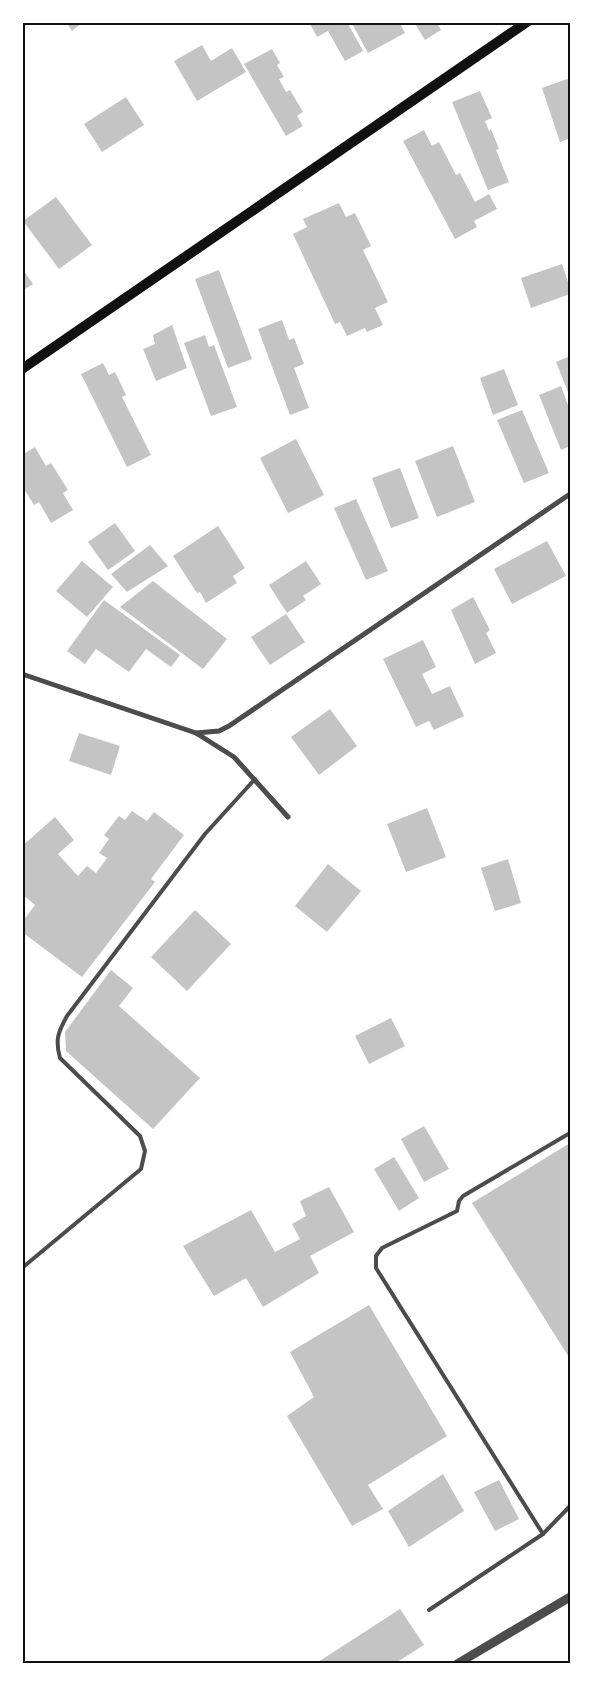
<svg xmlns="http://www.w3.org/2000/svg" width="593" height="1686" font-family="Signika,sans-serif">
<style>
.building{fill:#c4c4c4}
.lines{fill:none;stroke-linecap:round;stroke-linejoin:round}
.service{stroke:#4c4c4c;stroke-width:4}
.minor{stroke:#4c4c4c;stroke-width:5}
.tertiary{stroke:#4c4c4c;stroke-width:9}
.secondary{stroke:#111;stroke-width:10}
.neatline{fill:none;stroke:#111;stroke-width:2}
</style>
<rect width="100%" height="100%" fill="#fff"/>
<g class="building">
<polygon points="66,22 83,22 72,31"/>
<polygon points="309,22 347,22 363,51 345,61 328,31 317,37"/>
<polygon points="351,22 399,22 405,33 368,53"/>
<polygon points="414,22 436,22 441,30 425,40"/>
<polygon points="202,45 211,61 232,48 246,72 197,101 174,61"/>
<polygon points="272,49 280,63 277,65 284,77 279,79 286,92 290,90 303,112 297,116 303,126 286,136 244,64"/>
<polygon points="570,78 570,138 560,142 542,88"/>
<polygon points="480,91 492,118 485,121 489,131 491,129 499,149 496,150 509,182 488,190 452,102"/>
<polygon points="126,97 144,125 102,152 84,124"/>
<polygon points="424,130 432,146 439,142 456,175 460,173 475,202 489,194 497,209 474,221 477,227 455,239 403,141"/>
<polygon points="56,197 92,245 59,269 23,221"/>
<polygon points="339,203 346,217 355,213 371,246 363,250 388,302 375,308 383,325 367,332 365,328 347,336 340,322 335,324 293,234 307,227 303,219"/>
<polygon points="562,264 570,288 570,294 531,308 521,278"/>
<polygon points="22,268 33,284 22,291"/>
<polygon points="219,270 252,359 228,368 195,279"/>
<polygon points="282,320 289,340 294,338 304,364 294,368 309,408 290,415 258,329"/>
<polygon points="172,325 187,368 156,381 143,349 155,344 153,335"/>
<polygon points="205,335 209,347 214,345 237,407 211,416 184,343"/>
<polygon points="570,356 570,397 556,362"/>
<polygon points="103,363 109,375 115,372 126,395 122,397 151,455 127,467 81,374"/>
<polygon points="504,369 518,405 493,415 480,378"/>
<polygon points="561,386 570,411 570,446 561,450 539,395"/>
<polygon points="522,410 549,473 524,483 497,420"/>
<polygon points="296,439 324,495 288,513 260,458"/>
<polygon points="453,446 475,502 437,517 415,461"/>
<polygon points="35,447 46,466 51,463 68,490 63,493 73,510 51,523 39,502 34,505 22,486 22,455"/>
<polygon points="400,468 419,518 391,528 372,478"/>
<polygon points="356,499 388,571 366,580 334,508"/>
<polygon points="115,523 135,551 108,570 88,542"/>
<polygon points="218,526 245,568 233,576 237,583 206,603 200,592 197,593 173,556"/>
<polygon points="547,541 566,576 512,604 494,569"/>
<polygon points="150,545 168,566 127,592 111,574"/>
<polygon points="82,561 113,587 87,617 56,591"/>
<polygon points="306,561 321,584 303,596 306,600 287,613 269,585"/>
<polygon points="153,581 227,639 203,669 120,607"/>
<polygon points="473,597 490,630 486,633 496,653 475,664 451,610"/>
<polygon points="104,600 180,655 171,667 146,649 129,672 96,649 85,664 67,651"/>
<polygon points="286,614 305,642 270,665 251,637"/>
<polygon points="423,640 436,667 422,674 432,694 450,686 464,716 434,730 429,721 416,727 383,659"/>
<polygon points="330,709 357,746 319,775 291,737"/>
<polygon points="79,733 120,746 111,775 69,761"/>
<polygon points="427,808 446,857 406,872 387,824"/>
<polygon points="132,811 147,821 154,812 184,835 151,879 155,882 82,977 22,932 22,922 35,905 22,894 22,846 55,817 74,840 58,854 78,876 87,866 96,873 107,858 99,853 109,839 104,835 119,816 125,820"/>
<polygon points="508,859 521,903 495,911 481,868"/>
<polygon points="328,864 361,891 327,932 295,906"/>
<polygon points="195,910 231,944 187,991 151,957"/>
<polygon points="111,970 133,988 119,1006 200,1078 153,1129 66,1051 65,1032"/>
<polygon points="391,1018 405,1046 369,1064 355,1036"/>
<polygon points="424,1126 449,1169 424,1182 401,1139"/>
<polygon points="570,1143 570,1359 472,1203"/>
<polygon points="394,1157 419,1198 399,1211 374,1169"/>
<polygon points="329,1187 354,1232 310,1256 319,1273 263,1307 246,1278 214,1296 183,1246 251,1210 275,1252 300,1239 292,1224 306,1216 300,1201"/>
<polygon points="369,1305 447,1436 368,1485 383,1509 352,1526 287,1416 314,1397 290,1352"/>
<polygon points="443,1474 464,1511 409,1547 388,1511"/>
<polygon points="499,1480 519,1519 495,1531 474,1492"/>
<polygon points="400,1609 424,1645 394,1664 315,1664"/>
</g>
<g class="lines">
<g class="service">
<path d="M22,1268l119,-99 4,-18 -5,-15 -80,-78c-5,-18 -2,-26 7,-42l138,-182 50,-55"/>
<polyline points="543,1534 376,1268 376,1256 382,1248 457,1211 459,1201 463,1196 570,1133"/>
<polyline points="429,1610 543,1534 570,1506"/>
</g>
<g class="minor">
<polyline points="22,674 196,733 234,757 288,817"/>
<polyline points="196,733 219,731 229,726 570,494"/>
</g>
<polyline class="tertiary" points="457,1664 570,1597"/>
<polyline class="secondary" points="22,369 527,22"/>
</g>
<rect width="593" height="1686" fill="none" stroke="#ffffff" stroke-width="48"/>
<rect x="24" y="24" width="545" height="1638" class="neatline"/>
</svg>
